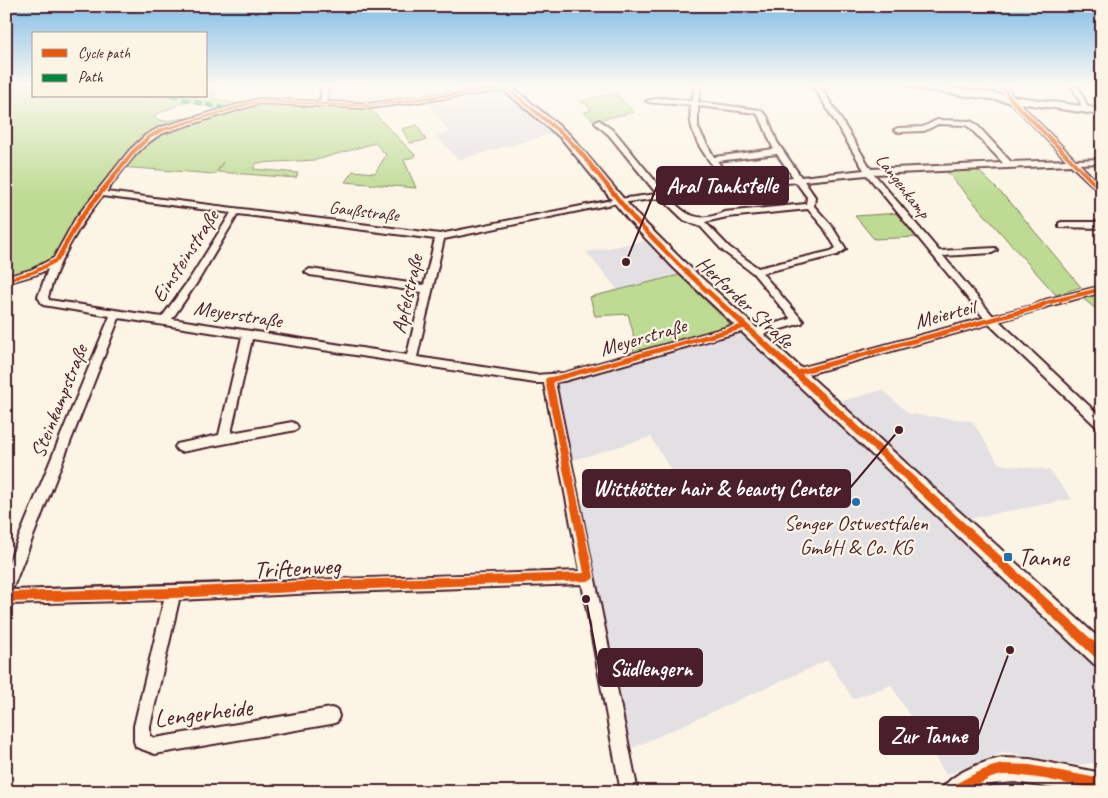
<svg xmlns="http://www.w3.org/2000/svg" width="1108" height="798" font-family="Caveat,sans-serif">
<style>
.built{fill:#e2e0e3}
.green{fill:#bddb93;stroke:#847d5f}
.lines{fill:none;stroke-linecap:round;stroke-linejoin:round}
.street-casing{stroke:#4a1f2b;stroke-width:4}
.secondary-casing{stroke:#4a1f2b;stroke-width:4}
.street{fill:#fcf5e5;fill-rule:evenodd}
.secondary{fill:#fcf5e5;fill-rule:evenodd}
.quiet{stroke:#00873e;stroke-width:4.5;stroke-dasharray:8 4.5;stroke-linecap:butt}
.cycleway-casing{stroke:#fcf5e5;stroke-width:3}
.cycleway{fill:#e8590c;fill-rule:evenodd}
.poi-dot{fill:#1f6fb2;stroke:#fcf5e5;stroke-width:2}
.labels{text-anchor:middle;stroke-width:4.5;stroke-linejoin:round;paint-order:stroke}
.far-street-label{font-size:18px;fill:#4a1f2b;stroke:#fcf5e5}
.street-label{font-size:21px;fill:#4a1f2b;stroke:#fcf5e5}
.poi-label{font-size:21px;fill:#4a1f2b;stroke:#fcf5e5}
.near-poi-label{font-size:25px;fill:#4a1f2b;stroke:#fcf5e5;text-anchor:start}
.near-street-label{font-size:25px;fill:#4a1f2b;stroke:#fcf5e5}
.leader{fill:none;stroke:#4a1f2b;stroke-width:2}
.callout-dot{fill:#4a1f2b;stroke:#fcf5e5;stroke-width:2}
.callout{fill:#4a1f2b;stroke:#4a1f2b;stroke-width:2}
.callout-label{font-size:22px;text-anchor:middle;font-weight:bold;fill:#fff}
</style>
<rect width="100%" height="100%" fill="#fcf5e5"/>
<filter id="ink" filterUnits="userSpaceOnUse"><feTurbulence type="fractalNoise" baseFrequency=".02" numOctaves="2"/><feDisplacementMap in="SourceGraphic" scale="10" xChannelSelector="R" yChannelSelector="G"/><feConvolveMatrix kernelMatrix="1 2 1 2 8 2 1 2 1" color-interpolation-filters="sRGB"/></filter>
<g filter="url(#ink)">
<g class="built">
<polygon points="322,85 491,85 504,91 554,133 458,160 436,135 449,132 426,101 370,109 368,105 320,102"/>
<polygon points="644,241 679,275 618,290 586,252"/>
<polygon points="731,325 823,405 1102,663 1102,762 1077,765 1005,752 946,775 891,685 853,699 828,660 628,750 579,505 673,474 651,437 570,461 553,380 636,360 634,353 729,328"/>
<polygon points="883,390 909,414 972,421 999,464 1049,470 1072,499 972,518 965,523 838,402"/>
</g>
<g class="green">
<polygon points="6,85 34,85 34,96 206,96 206,85 217,85 213,98 237,104 219,111 215,108 187,101 157,114 153,118 164,121 207,115 263,102 370,109 416,156 404,160 416,188 345,182 353,171 375,173 386,155 375,143 316,160 257,163 253,169 298,173 296,178 218,172 223,162 215,174 120,167 51,260 32,269 6,277"/>
<polygon points="615,93 634,112 594,121 584,112 592,110 581,101"/>
<polygon points="417,125 426,140 410,143 402,129"/>
<polygon points="976,168 1011,203 1081,287 1056,295 944,169"/>
<polygon points="900,213 919,237 874,239 855,216"/>
<polygon points="679,275 731,325 729,327 634,353 633,332 628,314 595,316 590,297"/>
<polygon points="1102,292 1102,314 1081,297"/>
</g>
<g class="lines">
<g class="street-casing">
<g id="street">
<path d="M322,85h6l-1,17 42,2 137,-18 3,2 -3,2 -137,18 -110,-5 -94,29c-26,13 -42,37 -59,60l334,42 172,-34 45,-6 -48,-59 -13,-11 -1,-2 4,-2 16,12 50,61 63,-8c-18,-24 -42,-47 -37,-80 -9,-1 -41,-1 -45,-4l15,-3 31,3 3,-16h6l-3,17 62,8 7,6 10,26 24,35 63,-7 -51,-85h7l51,84 132,-6 -33,-35 -4,-3 -28,-1 -14,7 -26,1 -4,-2 4,-2 25,-1 14,-7 33,1 6,3 35,38 56,-2 -59,-61 -9,-14h7l7,12 62,63 27,-1v4l-23,1 23,23v7l-31,-29 -197,9 65,77 56,-3 2,2 -5,3 -49,3 50,60 42,-11 10,-5 57,-14v6l-54,14 -7,3 -42,12 103,97v12l-4,-2 -109,-104 -192,53 -4,-1 -1,-3 1,-3 4,-1 187,-51 -117,-143 -63,6 11,16 -1,9 17,19 15,24 -9,6 -75,18 41,48 -1,2 -49,14 -5,-4 1,-3 42,-11 -38,-46 -30,-22 -22,-24 -17,-7 -23,-22 -49,6 -168,35 -27,118 118,18 29,-2 182,-51 5,4 -5,4 -182,51 -9,1 83,410h-17l-39,-208 -267,9 -136,7 -29,126v10l5,2 176,-30 6,2 2,6 -2,6 -6,2 -176,30 -19,-7 -2,-6v-15l30,-126 -158,4v-35l104,-253 -67,-11 -5,-8 10,-28 -11,5 -31,9v-6l25,-7 23,-12 22,-40 54,-68 16,-15 13,-7 100,-29 61,3zM698,106l58,7c9,9 11,25 18,36l-60,8 -16,-29zM777,154l16,23 -58,7 -18,-23zM796,182l11,15 -1,7 -82,8c-24,11 -38,5 -55,-15zM102,196l129,17 -40,64 -29,40 -113,-17 -1,-3c10,-37 30,-70 54,-101zM808,209l16,19 12,20 -5,3 -73,17 -29,-21 -24,-25 22,-5zM238,214l197,25 -11,46 -114,-16 -5,3 5,3 112,17 -15,63 -235,-36 26,-38zM119,318l123,19 -23,98 -42,9 -2,3 2,3 4,2 115,-22 2,-3 -2,-3 -4,-2 -61,11 21,-94 283,44h9l36,188c-190,6 -379,14 -568,19z"/>
<polygon points="1069,85 1078,86 1089,110 1088,111 1084,111 1073,88"/>
<polygon points="1062,222 1102,222 1102,228 1059,227 1059,223"/>
</g>
</g>
<g class="secondary-casing">
<g id="secondary">
<polygon points="498,85 509,85 517,91 570,135 638,216 683,261 1102,641 1102,667 1094,664 673,267 630,222 562,139"/>
<polygon points="909,85 936,85 1102,109 1102,115 913,88"/>
<path d="M1002,758l28,1 72,14v19h-26l-61,-10 -23,2 -15,8h-36c7,-18 43,-31 61,-34z"/>
</g>
</g>
<use href="#street" class="street"/>
<use href="#secondary" class="secondary"/>
<polyline class="quiet" points="170,96 225,109"/>
<g class="cycleway-casing">
<g id="cycleway">
<polygon points="500,85 523,85 509,88 568,136 583,152 636,218 680,263 798,370 1036,305 1045,301 1102,287 1102,291 1047,305 1040,309 802,374 1102,649 1102,661 1098,660 744,329 553,382 594,577 592,580 589,581 315,591 173,598 6,602 6,592 173,588 315,581 584,573 545,380 546,378 564,374 740,325 676,265 632,220 579,154 564,138 512,94 504,89 369,107 259,102 164,131 151,138 135,153 82,220 59,261 36,273 6,282 6,278 32,271 55,259 77,219 131,151 147,136 160,129 259,100 369,105 501,86"/>
<polygon points="1000,85 1004,85 1012,97 1102,189 1102,194 1008,99"/>
<path d="M1002,764l28,1 72,14v12l-57,-12 -30,-4h-13l-11,3 -27,14h-17l2,-4c17,-10 34,-20 53,-24z"/>
</g>
</g>
<use href="#cycleway" class="cycleway"/>
</g>
</g>
<linearGradient id="sky" x2="0" y2="1"><stop stop-color="#80bce7"/><stop offset="0.43" stop-color="#fefaf3"/><stop offset="1" stop-color="#fefaf3" stop-opacity="0"/></linearGradient>
<rect width="1108" height="197" fill="url(#sky)"/>
<g class="poi-dot">
<circle cx="856" cy="502" r="5"/>
<rect x="1003" y="552" width="10" height="10" rx="2.5"/>
</g>
<g class="labels">
<g class="far-street-label">
<text transform="translate(903 186) rotate(52)" y="6">Langenkamp</text>
<text transform="translate(364 211) rotate(7)" y="6">Gaußstraße</text>
</g>
<g class="street-label">
<text transform="translate(185 256) rotate(-57)" y="7">Einsteinstraße</text>
<text transform="translate(407 294) rotate(-77)" y="7">Apfelstraße</text>
<text transform="translate(745 302) rotate(43)" y="7">Herforder Straße</text>
<text transform="translate(238 314) rotate(9)" y="7">Meyerstraße</text>
<text transform="translate(945 314) rotate(-15)" y="7">Meierteil</text>
<text transform="translate(643 337) rotate(-16)" y="7">Meyerstraße</text>
<text transform="translate(59 401) rotate(-68)" y="7">Steinkampstraße</text>
</g>
<g class="poi-label">
<text x="856" y="530">Senger Ostwestfalen<tspan x="856" dy="24">GmbH &amp; Co. KG</tspan></text>
</g>
<g class="near-poi-label">
<text x="1018" y="566">Tanne</text>
</g>
<g class="near-street-label">
<text transform="translate(297 567) rotate(-3)" y="9">Triftenweg</text>
<text transform="translate(203 712) rotate(-7)" y="9">Lengerheide</text>
</g>
</g>
<path class="leader" d="M626 262L657 186M899 430L850 488M586 599L599 668M1010 650L978 736"/>
<g class="callout-dot">
<circle cx="626" cy="262" r="5"/>
<circle cx="899" cy="430" r="5"/>
<circle cx="586" cy="599" r="5"/>
<circle cx="1010" cy="650" r="5"/>
</g>
<g class="callout">
<rect x="657" y="167" width="131" height="37" rx="5"/>
<rect x="583" y="470" width="267" height="37" rx="5"/>
<rect x="599" y="649" width="103" height="37" rx="5"/>
<rect x="880" y="717" width="98" height="37" rx="5"/>
</g>
<g class="callout-label">
<text x="722" y="193">Aral Tankstelle</text>
<text x="716" y="496">Wittkötter hair &amp; beauty Center</text>
<text x="651" y="676">Südlengern</text>
<text x="929" y="743">Zur Tanne</text>
</g>
<rect width="1108" height="798" fill="none" stroke="#fcf5e5" stroke-width="25"/>
<rect x="12" y="12" width="1083" height="773" fill="none" stroke="#4a1f2b" stroke-width="2" filter="url(#ink)"/>
<rect x="32" y="32" width="175" height="65" fill="#fcf5e5" stroke="#b59f9b"/>
<rect x="42" y="49" width="25" height="8" fill="#e8590c" stroke="#b59f9b"/>
<text x="78" y="58" font-size="15" fill="#4a1f2b">Cycle path</text>
<rect x="42" y="74" width="25" height="8" fill="#00873e" stroke="#b59f9b"/>
<text x="78" y="82" font-size="15" fill="#4a1f2b">Path</text>
</svg>
